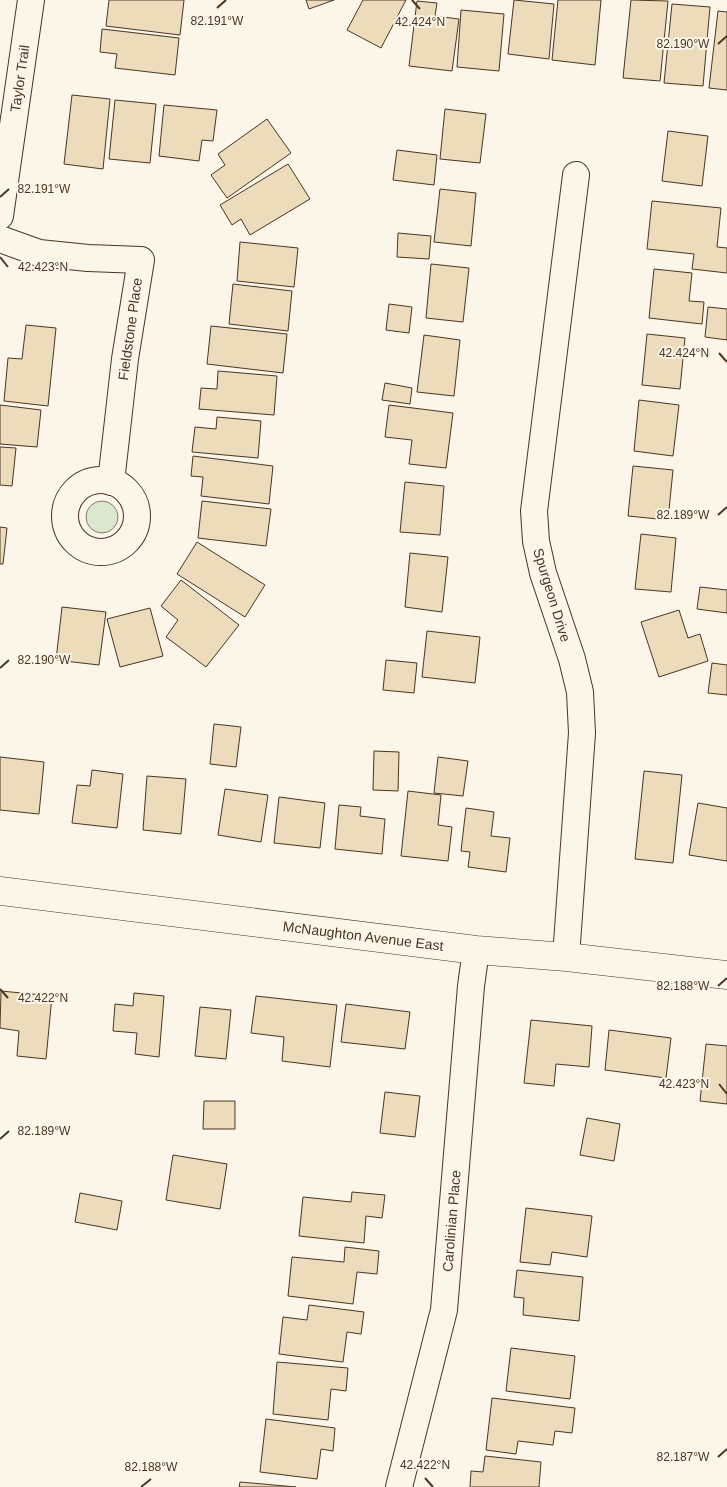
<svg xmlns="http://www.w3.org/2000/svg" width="727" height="1487" font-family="Arial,sans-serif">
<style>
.green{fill:#dce7d0;stroke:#887966}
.building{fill:#ecdcbc;stroke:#4a3520}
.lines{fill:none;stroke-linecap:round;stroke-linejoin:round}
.street-casing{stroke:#4a3520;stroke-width:28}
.secondary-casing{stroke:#4a3520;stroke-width:29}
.street{stroke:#fbf6e9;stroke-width:26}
.secondary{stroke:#fbf6e9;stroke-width:28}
.ticks{fill:none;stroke:#4a3520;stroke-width:2}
.labels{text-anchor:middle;stroke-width:4;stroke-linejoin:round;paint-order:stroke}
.street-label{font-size:14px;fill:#4a3520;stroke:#fbf6e9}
.ticks-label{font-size:12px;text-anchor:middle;fill:#4a3520;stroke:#fbf6e9;stroke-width:4;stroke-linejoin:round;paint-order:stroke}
</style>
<rect width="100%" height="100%" fill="#fbf6e9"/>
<circle class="green" cx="102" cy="517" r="16"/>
<g class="building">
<polygon points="109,0 184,0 180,35 106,26"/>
<polygon points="306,0 334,0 309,9"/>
<polygon points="363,0 406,0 381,48 347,30"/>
<polygon points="514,0 554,4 549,59 508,54"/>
<polygon points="558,0 601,0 595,65 552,60"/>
<polygon points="631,0 668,1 660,81 623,78"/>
<polygon points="417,1 437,3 435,16 459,19 452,71 409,66"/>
<polygon points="672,4 710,7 703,86 664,83"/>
<polygon points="461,10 504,14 499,71 457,67"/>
<polygon points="718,11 727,12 727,90 709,88"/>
<polygon points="102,29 179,38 175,75 115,68 117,54 100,52"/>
<polygon points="72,95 110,99 103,169 64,164"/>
<polygon points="115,100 156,104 150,163 109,159"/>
<polygon points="164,105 217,110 213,141 202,140 199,161 159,156"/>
<polygon points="445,109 486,114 480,163 440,159"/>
<polygon points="267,119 291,153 227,198 211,175 225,165 218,154"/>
<polygon points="668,131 708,136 702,186 662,181"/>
<polygon points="397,150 437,155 434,185 393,180"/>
<polygon points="288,164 310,199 250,235 241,219 232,225 220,205"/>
<polygon points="440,189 476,193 471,246 434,242"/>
<polygon points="652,201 721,208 717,247 727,248 727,273 692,269 694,254 647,249"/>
<polygon points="398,233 431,236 429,259 397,257"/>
<polygon points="240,242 298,248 294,287 237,281"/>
<polygon points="431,264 469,268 463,322 426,318"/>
<polygon points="654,269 692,273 689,301 704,302 702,324 649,318"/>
<polygon points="233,284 292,291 288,331 229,324"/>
<polygon points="389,304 412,307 409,333 386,330"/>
<polygon points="708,307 727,309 727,340 705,337"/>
<polygon points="26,325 56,328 48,406 4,401 8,358 22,359"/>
<polygon points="211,326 287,334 283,373 207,364"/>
<polygon points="647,334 685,338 680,389 642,385"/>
<polygon points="424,335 460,340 454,396 417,392"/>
<polygon points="218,371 277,376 274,415 199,409 201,388 217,389"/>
<polygon points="385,383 412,388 410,404 382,400"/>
<polygon points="639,400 679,405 673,456 634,451"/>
<polygon points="0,405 41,410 37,447 0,444"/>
<polygon points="389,405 453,413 446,468 409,464 412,440 385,437"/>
<polygon points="217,417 261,421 258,458 192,452 195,427 216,429"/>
<polygon points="0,447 16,448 12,486 0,485"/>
<polygon points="193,456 273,466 269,504 201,496 203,477 191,476"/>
<polygon points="633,466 673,470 668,520 628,516"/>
<polygon points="405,482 444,486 440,535 400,532"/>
<polygon points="202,501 271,509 266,546 198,538"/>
<polygon points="0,527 7,528 3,564 0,564"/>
<polygon points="641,534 676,538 671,592 635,589"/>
<polygon points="197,542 265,585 245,617 177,574"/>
<polygon points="410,553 448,557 442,612 405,607"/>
<polygon points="181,580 239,625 206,667 166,637 178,620 161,606"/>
<polygon points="700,587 727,590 727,613 697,609"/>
<polygon points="62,607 106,612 99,665 56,660"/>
<polygon points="150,608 163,656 120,667 107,619"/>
<polygon points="679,610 688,638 700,634 708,661 659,677 641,622"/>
<polygon points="427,631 480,637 475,683 422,677"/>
<polygon points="386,660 417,663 414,693 383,690"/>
<polygon points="712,663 727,665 727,695 708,693"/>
<polygon points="214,724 241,727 236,767 210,764"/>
<polygon points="374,751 399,752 398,791 373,790"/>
<polygon points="0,757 44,762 39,814 0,810"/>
<polygon points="438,757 468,761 463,796 434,793"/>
<polygon points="92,770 123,774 117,828 72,823 77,785 90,786"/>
<polygon points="644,771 682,775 673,863 635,859"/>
<polygon points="147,776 186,779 181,834 143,830"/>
<polygon points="225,789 268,795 261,842 218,835"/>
<polygon points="408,791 441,795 438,825 452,827 448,861 401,856"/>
<polygon points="279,797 325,803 320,848 274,843"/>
<polygon points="698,803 727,808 727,861 689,855"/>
<polygon points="339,805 361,807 360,816 385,819 382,854 335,849"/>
<polygon points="466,808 494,812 491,836 510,838 506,872 468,867 470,852 461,851"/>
<polygon points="1,991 52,996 46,1059 17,1056 19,1031 0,1028"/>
<polygon points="134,993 164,996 159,1057 135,1054 137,1033 113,1031 115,1004 133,1006"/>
<polygon points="256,996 337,1005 330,1067 282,1061 284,1037 251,1033"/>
<polygon points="346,1004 410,1012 405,1049 341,1042"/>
<polygon points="200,1007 231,1010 226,1059 195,1056"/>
<polygon points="531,1020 592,1026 589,1067 556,1064 554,1086 524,1083"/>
<polygon points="609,1030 671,1038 666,1078 605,1070"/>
<polygon points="706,1044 727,1046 727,1104 700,1101"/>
<polygon points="385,1092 420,1096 415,1137 380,1133"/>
<polygon points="204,1101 235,1101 235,1129 203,1129"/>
<polygon points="587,1118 620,1124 614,1161 580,1155"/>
<polygon points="173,1155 227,1164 220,1209 166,1200"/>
<polygon points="352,1192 385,1195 382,1218 366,1216 364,1243 299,1236 303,1197 351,1202"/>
<polygon points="80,1193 122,1201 117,1230 75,1222"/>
<polygon points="526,1208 592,1216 587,1257 552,1252 550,1265 520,1262"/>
<polygon points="345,1247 379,1251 377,1274 357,1272 353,1304 288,1296 292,1257 344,1262"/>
<polygon points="517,1270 583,1277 579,1321 523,1315 524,1298 514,1297"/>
<polygon points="309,1305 364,1312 361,1334 347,1332 343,1362 279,1354 283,1317 307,1320"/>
<polygon points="511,1348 575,1356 570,1399 506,1391"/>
<polygon points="277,1362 348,1368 346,1391 331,1389 328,1420 273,1414"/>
<polygon points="492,1398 575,1408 572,1433 555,1431 553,1445 518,1441 516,1454 486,1450"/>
<polygon points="266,1419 335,1428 333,1451 321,1449 317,1479 260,1472"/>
<polygon points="485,1456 541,1462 539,1487 470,1487 471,1471 483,1472"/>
<polygon points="240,1482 296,1487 239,1487"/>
</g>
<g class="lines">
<g class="street-casing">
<g id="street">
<path id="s1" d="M0,216l31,-216"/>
<polyline points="0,239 39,253 88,258 141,260 125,359 111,482"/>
<circle cx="101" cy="516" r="36"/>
<polyline points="566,957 582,733 580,692 572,659 543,573 536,541 534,511 576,175"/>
<path id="s2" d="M399,1487l45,-177 27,-324 5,-36"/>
</g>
</g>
<g class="secondary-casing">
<g id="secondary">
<path id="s3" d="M0,891l476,59 90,7 161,18"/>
</g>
</g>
<use href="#street" class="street"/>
<use href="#secondary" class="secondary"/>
</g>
<path class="ticks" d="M412,0l8,9M217,8l9,-8M718,44l9,-8M0,197l9,-8M0,257l8,10M719,353l8,9M718,515l9,-8M0,668l9,-8M718,986l9,-8M0,989l8,9M719,1084l8,10M0,1139l9,-8M718,1457l9,-8M425,1478l8,9M141,1487l10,-8"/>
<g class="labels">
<g class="street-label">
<text dy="5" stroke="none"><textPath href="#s1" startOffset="139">Taylor Trail</textPath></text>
<text transform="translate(130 329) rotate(-82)" y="5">Fieldstone Place</text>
<text transform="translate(552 595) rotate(73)" y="5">Spurgeon Drive</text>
<text dy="5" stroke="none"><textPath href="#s3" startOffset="366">McNaughton Avenue East</textPath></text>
<text dy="5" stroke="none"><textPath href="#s2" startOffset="272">Carolinian Place</textPath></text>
</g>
</g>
<g class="ticks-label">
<text x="217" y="25">82.191°W</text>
<text x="420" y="26">42.424°N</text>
<text x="683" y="48">82.190°W</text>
<text x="44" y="193">82.191°W</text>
<text x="43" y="271">42.423°N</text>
<text x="684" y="357">42.424°N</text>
<text x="683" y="519">82.189°W</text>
<text x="44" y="664">82.190°W</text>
<text x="683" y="990">82.188°W</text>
<text x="43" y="1002">42.422°N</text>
<text x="684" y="1088">42.423°N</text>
<text x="44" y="1135">82.189°W</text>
<text x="683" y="1461">82.187°W</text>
<text x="425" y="1469">42.422°N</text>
<text x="151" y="1471">82.188°W</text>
</g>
</svg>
